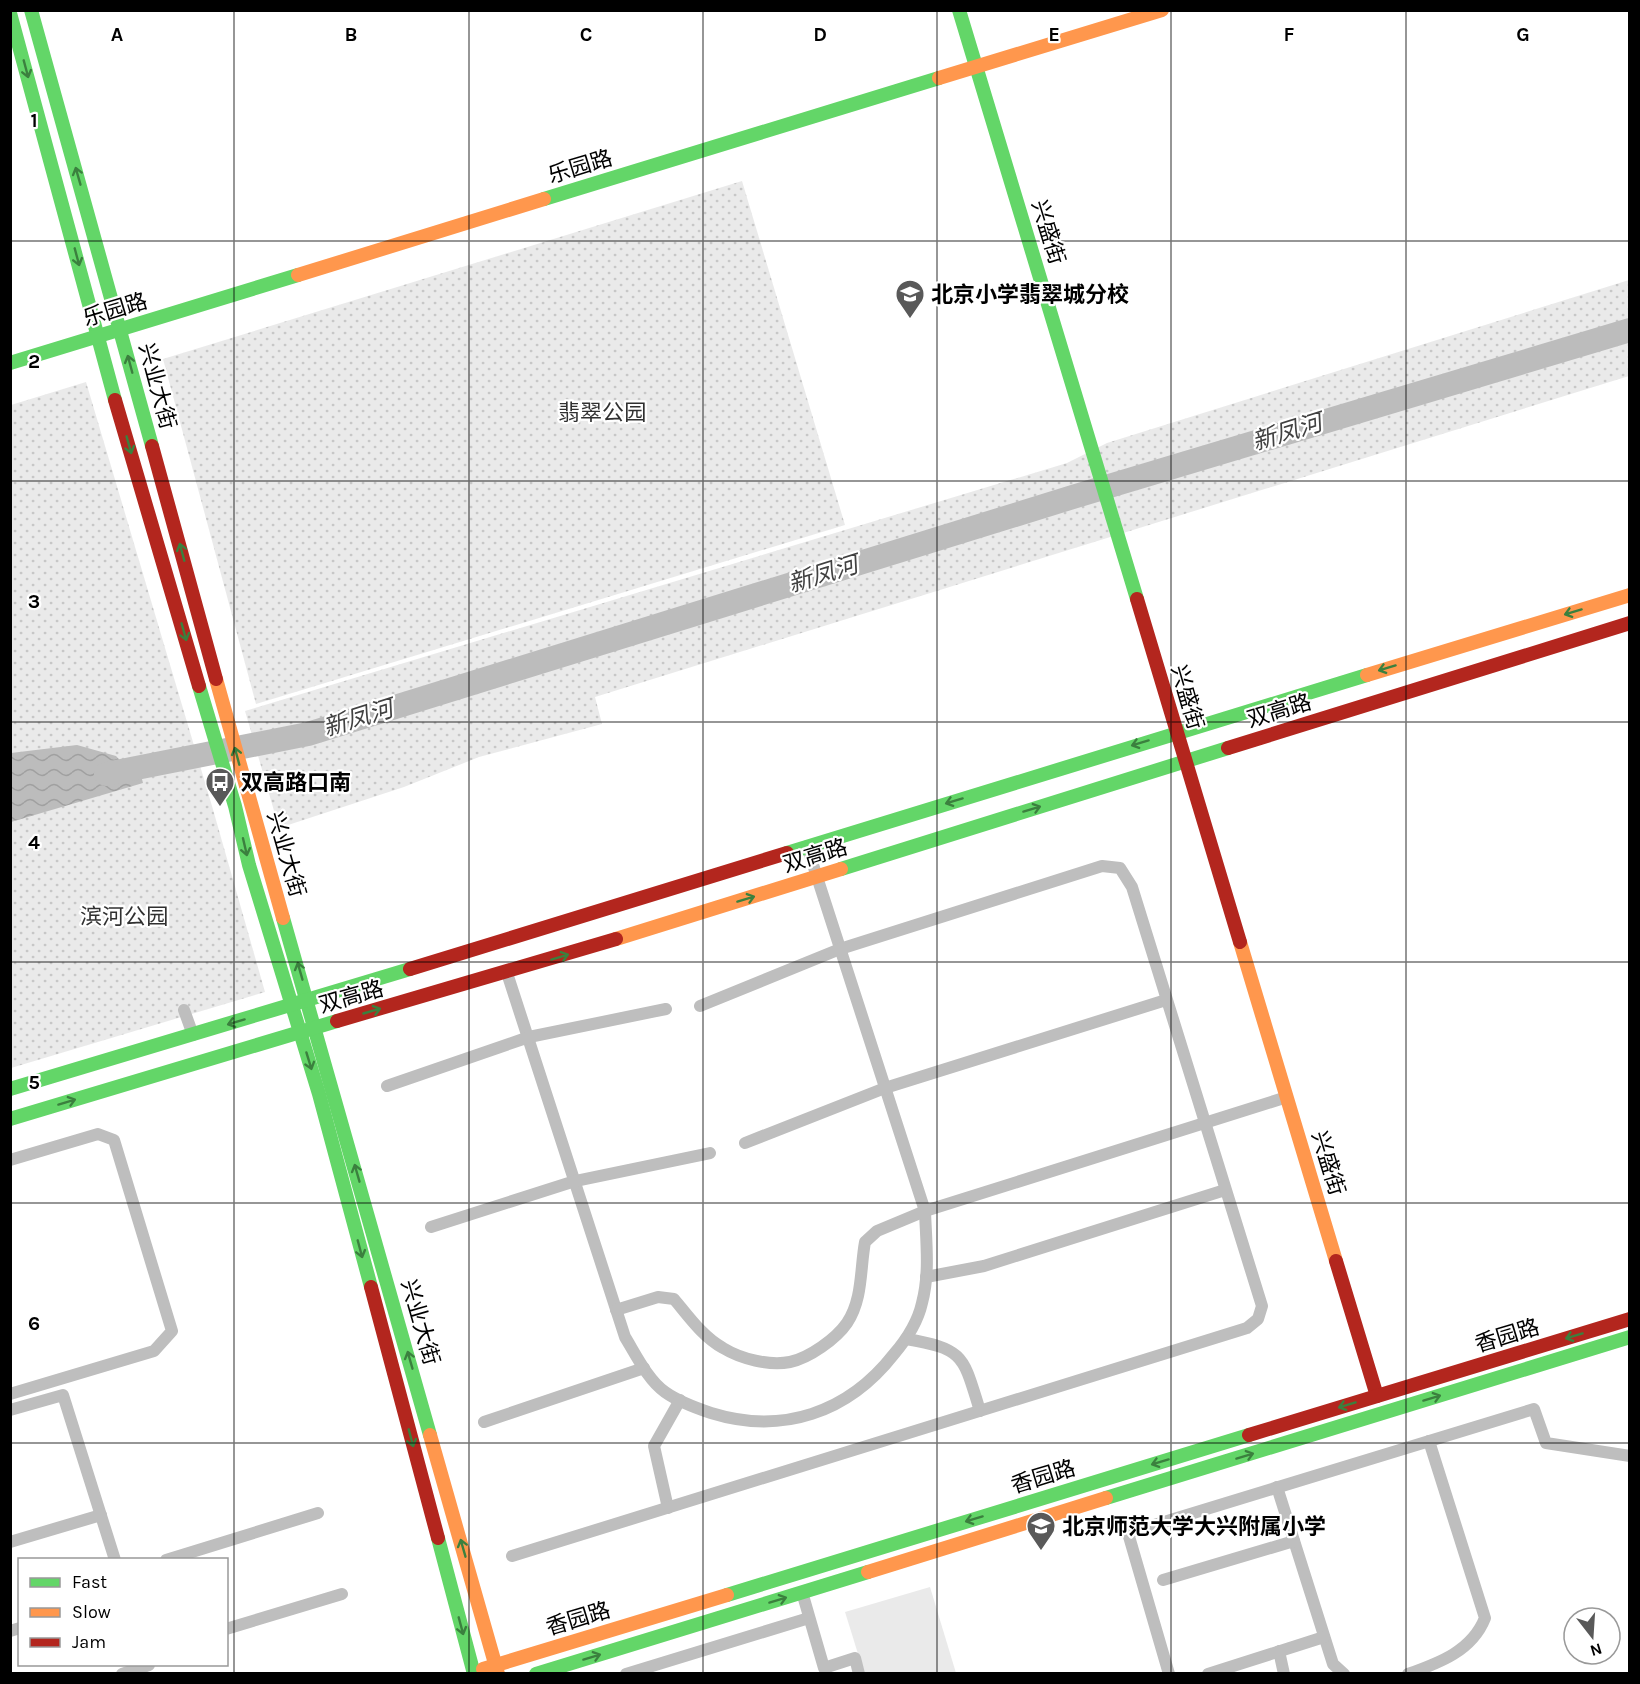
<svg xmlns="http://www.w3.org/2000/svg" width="1640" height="1684" font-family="Karla,'Noto Sans SC',sans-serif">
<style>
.grass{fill:#eaeaea}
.park{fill:url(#park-dots)}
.water{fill:url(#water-waves)}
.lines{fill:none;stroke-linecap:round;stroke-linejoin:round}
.river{stroke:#bcbcbc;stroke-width:24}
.street{stroke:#bebebe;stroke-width:12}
.fast{stroke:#63d668;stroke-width:14}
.slow{stroke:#ff974d;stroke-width:14}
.jam{stroke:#b3261e;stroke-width:14}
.oneway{stroke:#3b803e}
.grid{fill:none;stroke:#000;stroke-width:1.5;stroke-opacity:0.55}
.labels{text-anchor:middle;stroke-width:4.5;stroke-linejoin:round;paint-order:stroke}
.street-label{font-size:22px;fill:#000;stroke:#fff}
.poi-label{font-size:22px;font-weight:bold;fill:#000;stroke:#fff;text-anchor:start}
.park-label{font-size:22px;fill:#303030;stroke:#fff}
.water-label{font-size:24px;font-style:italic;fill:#414141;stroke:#fff}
.grid-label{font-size:20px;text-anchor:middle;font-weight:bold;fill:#000;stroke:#fff;stroke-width:4.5;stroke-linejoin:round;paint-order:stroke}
</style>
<defs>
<pattern id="park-dots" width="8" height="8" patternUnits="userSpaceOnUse" patternTransform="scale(1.5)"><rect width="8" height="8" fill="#eaeaea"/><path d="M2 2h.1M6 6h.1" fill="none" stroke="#c7c7c7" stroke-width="1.8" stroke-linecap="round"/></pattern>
<pattern id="water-waves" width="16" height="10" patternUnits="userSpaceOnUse" patternTransform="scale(1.5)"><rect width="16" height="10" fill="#bcbcbc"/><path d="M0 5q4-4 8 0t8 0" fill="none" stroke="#a0a0a0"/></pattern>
</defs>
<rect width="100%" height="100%" fill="#fff"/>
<polygon class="grass" points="930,1587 956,1673 864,1673 845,1612"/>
<g class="park">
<polygon points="742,181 845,525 256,704 163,359"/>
<polygon points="1629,280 1629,376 595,697 602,724 479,757 404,787 279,828 245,711 1067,463 1107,443"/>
<polygon points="86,382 212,806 265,992 11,1068 11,405"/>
</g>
<polygon class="water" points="77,745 116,756 126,767 138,764 143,783 11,822 11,753"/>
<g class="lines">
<polyline class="river" points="106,774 308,734 1076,496 1630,330"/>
<g class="street">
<path d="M507,973l118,364c11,18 23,43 40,55 14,10 31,16 46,21 71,22 137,0 183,-59 12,-14 24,-33 28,-51 8,-30 4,-62 3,-92l-118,-365"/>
<polyline points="184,1010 193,1035"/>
<polyline points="387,1086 529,1037 666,1009"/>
<polyline points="745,1143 885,1088 1166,1000"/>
<polyline points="10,1160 98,1134 114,1140 172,1331 154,1351 10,1394"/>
<polyline points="431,1227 575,1181 710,1153"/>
<polyline points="926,1277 984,1266 1225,1190"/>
<path d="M616,1310l42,-13 16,2c15,18 29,38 49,49 18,11 46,18 67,14 19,-4 46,-23 57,-39 16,-24 13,-54 18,-81l12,-11 48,-20 362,-114"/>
<path d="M906,1339c59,10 57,17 74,72"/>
<polyline points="10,1410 63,1395 115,1560"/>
<polyline points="484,1422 644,1368"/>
<polyline points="1277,1487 1333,1664 1344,1674"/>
<polyline points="668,1508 654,1446 680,1400"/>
<polyline points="10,1542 101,1515"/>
<polyline points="512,1556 1247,1328 1258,1319 1262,1306 1132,887 1120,868 1102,866 840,949 700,1006"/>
<polyline points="166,1560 318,1513"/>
<polyline points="1163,1580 1294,1541"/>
<polyline points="802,1592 824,1668 855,1658 859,1674"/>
<polyline points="226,1629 342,1594"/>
<polyline points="10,1631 20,1628"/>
<polyline points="1279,1651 1284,1674"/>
<polyline points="122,1674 149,1665"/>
<polyline points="626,1674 809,1618"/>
<polyline points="1169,1674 1128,1533 1534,1409 1546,1443 1630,1456"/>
<polyline points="1208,1674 1324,1637"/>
<path d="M1408,1674c31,-11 64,-23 77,-56l-56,-177"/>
</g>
<g class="fast">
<polyline points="31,10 152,446"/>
<polyline points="959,10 1137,599"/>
<polyline points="10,13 115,400"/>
<polyline points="544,199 939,78"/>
<polyline points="10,363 298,275"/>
<polyline points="199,686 235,806 249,865 319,1094 371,1287"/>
<polyline points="787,853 1367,675"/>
<polyline points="841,869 1228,748"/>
<polyline points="283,918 430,1435"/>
<polyline points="10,1089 410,969"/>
<polyline points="10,1119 337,1021"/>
<polyline points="1106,1498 1630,1337"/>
<polyline points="438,1538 474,1674"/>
<polyline points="727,1595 1249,1435"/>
<polyline points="536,1674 868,1572"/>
</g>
<g class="slow">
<polyline points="939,78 1162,10"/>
<polyline points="298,275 544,199"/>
<polyline points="1367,675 1630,595"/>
<polyline points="216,679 283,918"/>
<polyline points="616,939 841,869"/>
<polyline points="1240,942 1336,1261"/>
<polyline points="430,1435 498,1674"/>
<polyline points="868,1572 1106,1498"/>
<polyline points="483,1669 727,1595"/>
</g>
<g class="jam">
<polyline points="115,400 199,686"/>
<polyline points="152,446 216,679"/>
<polyline points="1137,599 1240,942"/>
<polyline points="1228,748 1630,623"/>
<polyline points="410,969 787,853"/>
<polyline points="337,1021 616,939"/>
<polyline points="1336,1261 1377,1396"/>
<polyline points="371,1287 438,1538"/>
<polyline points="1249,1435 1630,1319"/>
</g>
</g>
<defs><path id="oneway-shaft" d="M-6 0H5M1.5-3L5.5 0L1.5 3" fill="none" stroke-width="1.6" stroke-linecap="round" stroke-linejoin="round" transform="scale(1.5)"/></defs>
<g class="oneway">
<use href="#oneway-shaft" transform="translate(26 69) rotate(75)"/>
<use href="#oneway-shaft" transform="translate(78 176) rotate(-106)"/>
<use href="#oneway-shaft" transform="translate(77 257) rotate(75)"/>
<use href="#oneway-shaft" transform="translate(130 364) rotate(-105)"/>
<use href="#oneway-shaft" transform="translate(129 445) rotate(74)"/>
<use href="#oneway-shaft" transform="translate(182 552) rotate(-105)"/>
<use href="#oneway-shaft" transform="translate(1573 612) rotate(163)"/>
<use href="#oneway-shaft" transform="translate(184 632) rotate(74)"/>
<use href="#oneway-shaft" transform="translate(1387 668) rotate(163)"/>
<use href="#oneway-shaft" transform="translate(1140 743) rotate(163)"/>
<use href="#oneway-shaft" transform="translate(237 756) rotate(-105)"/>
<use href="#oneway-shaft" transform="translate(954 801) rotate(163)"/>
<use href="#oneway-shaft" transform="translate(1032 809) rotate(-17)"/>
<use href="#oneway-shaft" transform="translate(245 847) rotate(77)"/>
<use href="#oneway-shaft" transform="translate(746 899) rotate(-17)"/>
<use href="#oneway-shaft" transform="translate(560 957) rotate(-17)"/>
<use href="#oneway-shaft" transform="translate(300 971) rotate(-106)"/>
<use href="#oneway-shaft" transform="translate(372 1011) rotate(-16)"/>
<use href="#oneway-shaft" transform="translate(236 1022) rotate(163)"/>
<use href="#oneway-shaft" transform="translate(309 1061) rotate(73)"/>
<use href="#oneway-shaft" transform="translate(67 1102) rotate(-17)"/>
<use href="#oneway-shaft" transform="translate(357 1173) rotate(-106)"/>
<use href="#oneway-shaft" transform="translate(360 1249) rotate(75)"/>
<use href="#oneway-shaft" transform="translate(1574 1336) rotate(163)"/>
<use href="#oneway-shaft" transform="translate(410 1360) rotate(-106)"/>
<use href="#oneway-shaft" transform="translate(1432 1398) rotate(-17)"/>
<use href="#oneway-shaft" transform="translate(1347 1405) rotate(163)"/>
<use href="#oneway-shaft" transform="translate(411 1438) rotate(75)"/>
<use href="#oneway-shaft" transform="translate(1245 1456) rotate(-17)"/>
<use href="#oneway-shaft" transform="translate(1160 1462) rotate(163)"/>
<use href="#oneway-shaft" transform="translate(974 1519) rotate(163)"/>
<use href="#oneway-shaft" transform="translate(463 1548) rotate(-106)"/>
<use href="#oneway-shaft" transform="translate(778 1600) rotate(-17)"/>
<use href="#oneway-shaft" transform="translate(461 1626) rotate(75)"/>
<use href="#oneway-shaft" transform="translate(592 1657) rotate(-17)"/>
</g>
<path class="grid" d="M234,10v1664M469,10v1664M703,10v1664M937,10v1664M1171,10v1664M1406,10v1664M10,241h1620M10,481h1620M10,722h1620M10,962h1620M10,1203h1620M10,1443h1620"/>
<defs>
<g id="school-pin" transform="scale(1.5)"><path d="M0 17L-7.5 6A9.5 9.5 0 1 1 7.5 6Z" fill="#595959" stroke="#fff"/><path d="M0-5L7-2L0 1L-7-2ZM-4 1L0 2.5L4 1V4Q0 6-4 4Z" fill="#fff"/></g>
<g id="bus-pin" transform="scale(1.5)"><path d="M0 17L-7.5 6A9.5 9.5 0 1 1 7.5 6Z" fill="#595959" stroke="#fff"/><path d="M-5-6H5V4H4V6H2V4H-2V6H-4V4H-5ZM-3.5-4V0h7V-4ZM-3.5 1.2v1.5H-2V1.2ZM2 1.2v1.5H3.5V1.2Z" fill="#fff"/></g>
</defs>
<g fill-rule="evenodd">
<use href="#school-pin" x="910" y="294"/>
<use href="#bus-pin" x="220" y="782"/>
<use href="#school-pin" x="1041" y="1526"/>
</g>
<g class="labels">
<g class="street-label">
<text transform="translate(580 166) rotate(-17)" y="8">乐园路</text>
<text transform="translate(1049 232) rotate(73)" y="8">兴盛街</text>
<text transform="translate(115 309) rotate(-17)" y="8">乐园路</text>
<text transform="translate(158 386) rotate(75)" y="8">兴业大街</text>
<text transform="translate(1188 697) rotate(74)" y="8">兴盛街</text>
<text transform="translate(1279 710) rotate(-17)" y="8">双高路</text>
<text transform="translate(287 854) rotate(74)" y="8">兴业大街</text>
<text transform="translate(815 855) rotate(-17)" y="8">双高路</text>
<text transform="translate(351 996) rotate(-16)" y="8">双高路</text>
<text transform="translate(1329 1163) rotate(73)" y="8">兴盛街</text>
<text transform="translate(421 1322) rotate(74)" y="8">兴业大街</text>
<text transform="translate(1507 1335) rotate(-17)" y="8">香园路</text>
<text transform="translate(1043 1476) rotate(-17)" y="8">香园路</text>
<text transform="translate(578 1618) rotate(-17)" y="8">香园路</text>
</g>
<g class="poi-label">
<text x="931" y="302">北京小学翡翠城分校</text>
<text x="241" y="790">双高路口南</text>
<text x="1062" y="1534">北京师范大学大兴附属小学</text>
</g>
<g class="park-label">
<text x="602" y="420">翡翠公园</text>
<text x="124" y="924">滨河公园</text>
</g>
<g class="water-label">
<text transform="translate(1287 432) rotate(-17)" y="8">新凤河</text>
<text transform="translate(823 574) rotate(-17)" y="8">新凤河</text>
<text transform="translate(358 718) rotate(-17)" y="8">新凤河</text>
</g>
</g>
<g class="grid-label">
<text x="117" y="41">A</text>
<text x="351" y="41">B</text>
<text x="586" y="41">C</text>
<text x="820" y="41">D</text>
<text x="1054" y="41">E</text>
<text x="1289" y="41">F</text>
<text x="1523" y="41">G</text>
<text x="34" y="127">1</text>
<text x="34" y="368">2</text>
<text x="34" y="608">3</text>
<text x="34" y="849">4</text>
<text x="34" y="1089">5</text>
<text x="34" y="1330">6</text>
</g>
<rect width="1640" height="1684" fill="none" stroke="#000000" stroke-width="24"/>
<rect x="18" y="1558" width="210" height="108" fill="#ffffff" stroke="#999999" stroke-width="1.5"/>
<rect x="30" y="1578" width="30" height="9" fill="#63d668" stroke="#999999" stroke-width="1.5"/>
<text x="72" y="1588" font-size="18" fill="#000000">Fast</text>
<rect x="30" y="1608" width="30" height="9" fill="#ff974d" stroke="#999999" stroke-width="1.5"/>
<text x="72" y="1618" font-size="18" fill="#000000">Slow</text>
<rect x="30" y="1638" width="30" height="9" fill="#b3261e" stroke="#999999" stroke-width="1.5"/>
<text x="72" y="1648" font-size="18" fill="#000000">Jam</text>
<g transform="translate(1592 1636) rotate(163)"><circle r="28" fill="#ffffff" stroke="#999999" stroke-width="1.5"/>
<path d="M0-4.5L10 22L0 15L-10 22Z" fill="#595959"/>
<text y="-9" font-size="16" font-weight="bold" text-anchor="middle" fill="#000000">N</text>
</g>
</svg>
